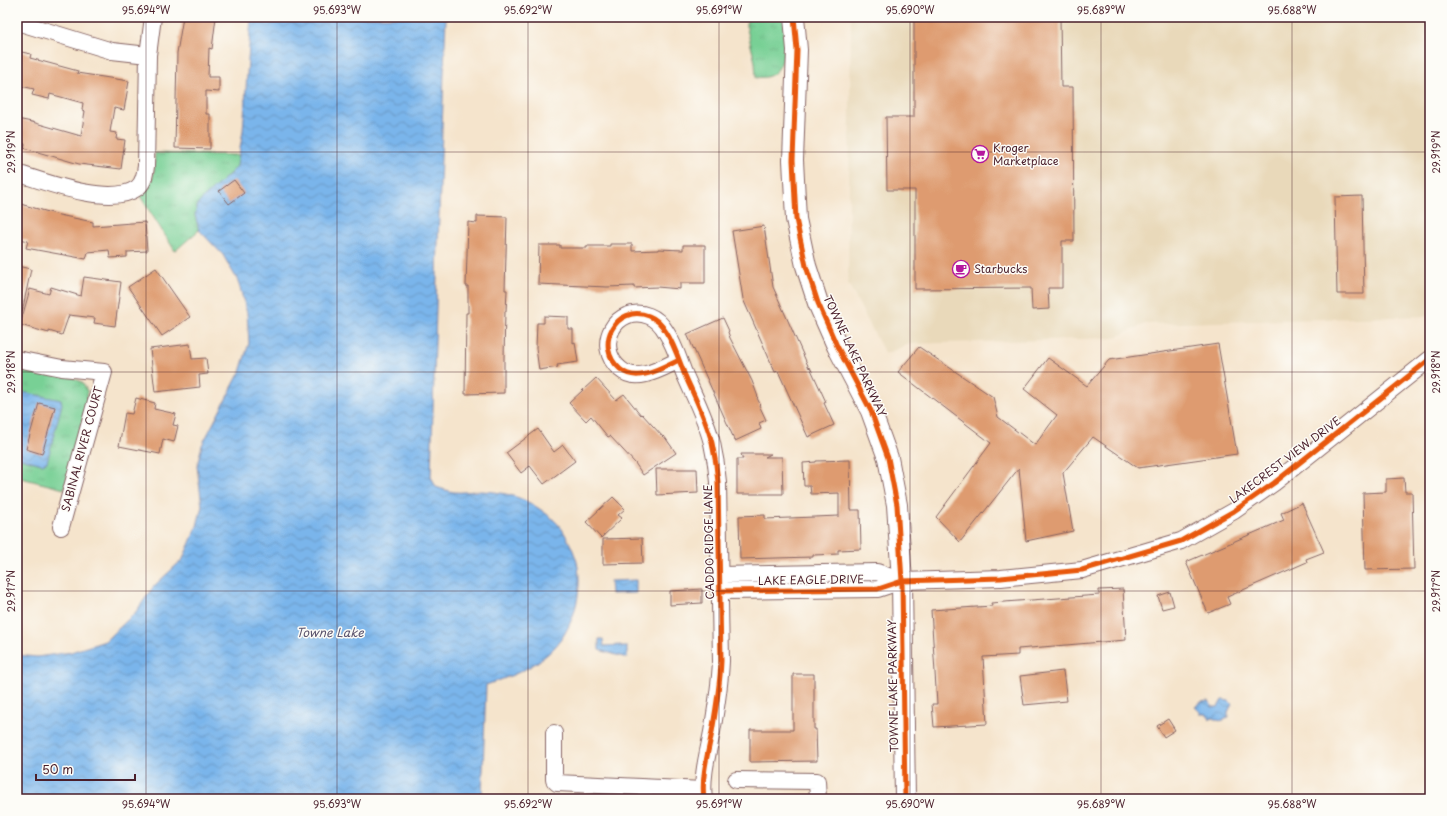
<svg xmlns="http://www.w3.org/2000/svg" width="1447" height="816" font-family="'Playpen Sans',sans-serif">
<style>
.built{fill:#e9d9ba}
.grass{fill:url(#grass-tufts);stroke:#617860}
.water{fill:url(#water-waves);stroke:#626a8b}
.building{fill:#de9b70}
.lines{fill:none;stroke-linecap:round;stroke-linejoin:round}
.minor-casing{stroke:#866463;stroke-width:18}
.tertiary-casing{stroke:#866463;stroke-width:22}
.minor{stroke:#fff;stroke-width:16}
.tertiary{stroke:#fff;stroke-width:20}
.cycleway-casing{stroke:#fdfcf7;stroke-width:8}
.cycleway{stroke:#e8590c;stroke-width:5}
.ticks{fill:none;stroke:#4a1f2b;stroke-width:1;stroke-opacity:0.45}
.labels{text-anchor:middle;stroke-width:3;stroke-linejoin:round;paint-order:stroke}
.poi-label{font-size:11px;fill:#4a1f2b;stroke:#fdfcf7;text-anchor:start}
.street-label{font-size:11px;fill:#4a1f2b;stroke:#fdfcf7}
.water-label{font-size:12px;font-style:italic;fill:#5b546e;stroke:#fdfcf7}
.neatline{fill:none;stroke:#4a1f2b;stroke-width:1.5}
.ticks-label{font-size:10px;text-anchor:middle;fill:#4a1f2b}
</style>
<defs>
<pattern id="grass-tufts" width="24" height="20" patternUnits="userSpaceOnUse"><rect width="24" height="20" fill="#78d095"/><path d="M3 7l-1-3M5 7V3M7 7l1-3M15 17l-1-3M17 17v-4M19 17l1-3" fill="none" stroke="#69b281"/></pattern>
<pattern id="water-waves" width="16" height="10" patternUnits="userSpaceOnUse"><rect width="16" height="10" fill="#7ab5eb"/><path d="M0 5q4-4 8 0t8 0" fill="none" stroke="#6693bf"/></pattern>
</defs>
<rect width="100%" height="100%" fill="#fdfcf7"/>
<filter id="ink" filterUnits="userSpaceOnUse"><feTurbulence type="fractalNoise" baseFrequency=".025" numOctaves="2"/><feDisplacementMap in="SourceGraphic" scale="8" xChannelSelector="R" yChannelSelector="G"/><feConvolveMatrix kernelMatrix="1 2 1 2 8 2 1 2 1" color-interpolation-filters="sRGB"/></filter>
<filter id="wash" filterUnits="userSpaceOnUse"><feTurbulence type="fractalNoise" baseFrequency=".012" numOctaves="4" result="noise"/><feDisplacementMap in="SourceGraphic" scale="16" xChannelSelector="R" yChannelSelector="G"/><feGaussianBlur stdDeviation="0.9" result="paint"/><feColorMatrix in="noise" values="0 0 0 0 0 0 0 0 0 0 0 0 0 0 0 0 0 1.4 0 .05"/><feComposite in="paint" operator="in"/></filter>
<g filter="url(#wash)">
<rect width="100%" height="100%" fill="#f5e4cc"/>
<polygon class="built" points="851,17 1426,17 1426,47 1430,47 1430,316 1145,324 1114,338 909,344 885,354 848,283"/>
<g class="grass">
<path d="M747,17h39c-1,18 3,55 -20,60 -3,1 -7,0 -10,1l-1,-16 -8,-33z"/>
<path d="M155,153l84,2 -2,12 -39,37 -3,11 4,15 -24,21 -35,-55c15,-16 14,-22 15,-43z"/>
<polygon points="17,366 74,378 83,383 87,391 88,399 64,489 17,477 17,457 42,464 22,392 17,391"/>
</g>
<g class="water">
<path d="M251,17h195l-8,226 -7,233 5,11c6,2 12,4 18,5 8,1 16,-1 24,-1 16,0 34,3 48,10 12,6 28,17 36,28 6,10 12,22 15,33 7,30 -4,69 -27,90 -18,17 -41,25 -64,33l-4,114h-465v-144l20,2 34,-5 34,-11 30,-28 19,-27 29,-27 14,-33 5,-20 -5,-40 5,-21 38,-73 9,-29 -2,-30 -9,-32 -15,-26 -24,-25 -4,-15 3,-11 6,-7 26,-23 7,-8 6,-35z"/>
<polygon points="17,391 61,400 62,404 47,462 42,464 17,457"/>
<polygon points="636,580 636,593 611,594 610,581"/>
<polygon points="599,639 603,639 604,646 621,645 621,647 627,647 627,658 599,650"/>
<path d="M1222,700l7,1 3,3 -4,8v6c-6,3 -9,4 -15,0l-3,1 -4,-5h-6v-2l-5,-5 6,-5 7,-1 5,6h5z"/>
</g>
<g id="blocks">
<g class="building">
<polygon points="183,17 216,17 212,49 209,48 208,77 219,77 219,92 206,91 206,114 210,114 210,149 175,148 177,53"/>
<polygon points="914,17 1060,17 1061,87 1073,87 1074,241 1062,241 1062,288 1048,288 1049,309 1032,310 1031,288 915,289 915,190 887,190 886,117 914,117"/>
<polygon points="17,51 31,54 30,58 78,71 77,73 129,81 124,110 114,108 110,132 117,133 116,139 125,140 121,169 79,164 24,148 25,144 17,142 17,119 32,122 81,136 85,111 82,110 83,103 50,94 49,99 32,95 34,89 17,85"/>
<polygon points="234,180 244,193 229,204 219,191"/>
<polygon points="1362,196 1364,294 1337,294 1335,197"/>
<polygon points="17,203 59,215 93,222 93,226 145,222 147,251 127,252 127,257 110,258 109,250 88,252 86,259 26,248 28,241 17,238"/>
<polygon points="477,216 507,217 505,290 507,290 506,311 505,311 504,358 504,393 465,394 466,313 468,313 468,286 466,286 468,222 477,223"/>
<polygon points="764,226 773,287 809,368 810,367 826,402 824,403 834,425 808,437 778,371 775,372 743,299 732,231"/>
<polygon points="610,244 632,244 632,251 658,250 658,249 683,250 683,245 705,245 705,283 680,283 680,289 657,287 634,288 634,286 607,287 538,284 539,245 560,245 560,248 587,248 587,246 610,246"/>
<polygon points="17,266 31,269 22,312 17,312"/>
<polygon points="156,268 190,317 162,336 128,287"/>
<polygon points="84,277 121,282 115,326 94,323 95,318 69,315 62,335 49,331 49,333 20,325 30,289 49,294 51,287 81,296"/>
<polygon points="544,316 568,317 568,329 573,329 573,343 575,342 578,362 557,365 558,367 539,370 536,348 537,323 544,323"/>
<polygon points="723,318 729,331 728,332 730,338 752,381 758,397 757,398 760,404 759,405 766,420 759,423 761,429 735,441 687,334"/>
<polygon points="190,344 192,359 206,358 208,374 199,375 200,387 155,392 150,349"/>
<polygon points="1218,344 1237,454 1138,468 1093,437 1063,473 1073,531 1026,541 1019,468 960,542 936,517 991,443 898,372 919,347 993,397 998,417 1035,445 1057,415 1024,389 1048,358 1087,386 1109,360"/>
<polygon points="596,378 616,400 624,394 641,415 642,414 663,437 664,436 676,453 643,475 635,463 610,436 608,437 591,416 586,421 569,403"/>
<polygon points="136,398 155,403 154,409 176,414 173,425 178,426 174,442 163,439 160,454 119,446 125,413 132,414"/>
<polygon points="39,403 55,407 42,454 26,449"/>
<polygon points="538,429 554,452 563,445 575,461 544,484 530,466 521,473 506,453"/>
<polygon points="741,454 771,454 765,457 782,457 783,494 737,494 737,459 743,459"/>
<polygon points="850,460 851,510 860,510 861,549 838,550 838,554 813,555 813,557 740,559 739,516 765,515 765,519 839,516 839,493 811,494 810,486 804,486 803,463 816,462 816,461"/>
<polygon points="656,469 697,469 698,493 657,495"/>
<polygon points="1404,478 1405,492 1412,492 1414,569 1365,570 1363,493 1386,492 1386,479"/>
<polygon points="613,497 625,509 618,515 622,518 601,538 586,522"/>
<polygon points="1302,503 1324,552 1306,559 1307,562 1227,597 1230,604 1208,613 1186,562 1284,520 1281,513"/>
<polygon points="642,538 643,563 603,564 603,539"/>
<polygon points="702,589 702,603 670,605 670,591"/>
<polygon points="1123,589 1126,640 1018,649 1018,655 983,657 987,724 934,727 932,704 937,704 931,610 992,606 991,603 1099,595 1099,590"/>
<polygon points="1170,592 1174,606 1162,609 1158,596"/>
<polygon points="1063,671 1067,701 1024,705 1020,676"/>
<polygon points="793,674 814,674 814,729 816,729 817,761 750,762 750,730 793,730"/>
<polygon points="1168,719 1175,730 1164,737 1157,726"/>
</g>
</g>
</g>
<g filter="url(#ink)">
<use href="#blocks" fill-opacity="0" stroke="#866463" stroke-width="1"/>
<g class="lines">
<g class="minor-casing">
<g id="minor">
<polyline points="17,22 112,51 148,55"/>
<path d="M17,173c28,9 94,34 120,15 7,-5 8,-14 9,-22l2,-111 5,-38"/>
<polyline points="17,359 62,368 104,372 61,527"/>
<path d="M679,360c-17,8 -42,24 -59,9 -27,-23 -4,-66 29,-53 8,3 13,9 17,16 8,12 13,28 18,41 10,23 22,46 28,70 3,13 5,26 6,39l3,179c-1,24 -5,48 -9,71 -4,21 -11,45 -8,67"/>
<polyline points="720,575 877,572 902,581"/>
<polyline points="720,591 878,589 902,581 1001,578 1082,570 1181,541 1234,511 1274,483 1430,359"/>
<polyline points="554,733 554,780 557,783 703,790"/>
<polyline points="736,780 817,781 818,799"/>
</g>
</g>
<g class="tertiary-casing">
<polyline id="tertiary" points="794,17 797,50 793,160 796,219 806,266 818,303 837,346 871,411 888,458 897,505 902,581 905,799"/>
</g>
<use href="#minor" class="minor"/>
<use href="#tertiary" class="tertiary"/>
<g class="cycleway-casing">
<g id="cycleway">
<polyline points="794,17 797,50 793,160 796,219 806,266 818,303 837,346 871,411 888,458 897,505 902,581 905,799"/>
<path d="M679,360c-17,8 -42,24 -59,9 -27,-23 -4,-66 29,-53 8,3 13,9 17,16 8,12 13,28 18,41 10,23 22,46 28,70 3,13 5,26 6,39l3,179c-1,24 -5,48 -9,71 -4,21 -11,45 -8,67"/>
<polyline points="720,591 878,589 902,581 1001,578 1082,570 1181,541 1234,511 1274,483 1430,359"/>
</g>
</g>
<use href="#cycleway" class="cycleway"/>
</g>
</g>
<path class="ticks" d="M146,17v782M337,17v782M528,17v782M719,17v782M910,17v782M1101,17v782M1292,17v782M17,152h1413M17,372h1413M17,591h1413"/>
<defs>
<g id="supermarket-ring" transform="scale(0.9)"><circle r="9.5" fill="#fdfcf7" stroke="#b5179e" stroke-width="1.5"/><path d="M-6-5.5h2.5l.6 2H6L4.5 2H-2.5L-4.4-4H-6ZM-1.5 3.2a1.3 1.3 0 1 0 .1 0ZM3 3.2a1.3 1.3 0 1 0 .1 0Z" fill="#b5179e"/></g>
<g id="cafe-ring" transform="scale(0.9)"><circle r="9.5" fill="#fdfcf7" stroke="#b5179e" stroke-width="1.5"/><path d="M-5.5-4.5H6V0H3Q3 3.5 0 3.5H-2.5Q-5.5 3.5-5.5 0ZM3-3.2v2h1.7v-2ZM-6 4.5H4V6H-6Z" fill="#b5179e"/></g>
</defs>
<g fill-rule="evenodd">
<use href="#supermarket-ring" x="980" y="154"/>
<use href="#cafe-ring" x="961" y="269"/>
</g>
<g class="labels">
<g class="poi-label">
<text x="993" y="152">Kroger<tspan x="993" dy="13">Marketplace</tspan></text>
<text x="974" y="273">Starbucks</text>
</g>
<g class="street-label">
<text transform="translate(855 356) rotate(65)" y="4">TOWNE LAKE PARKWAY</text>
<text transform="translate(82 449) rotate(-75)" y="4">SABINAL RIVER COURT</text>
<text transform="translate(1285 460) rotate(-37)" y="4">LAKECREST VIEW DRIVE</text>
<text transform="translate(709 542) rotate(-91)" y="4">CADDO RIDGE LANE</text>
<text transform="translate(811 580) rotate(-1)" y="4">LAKE EAGLE DRIVE</text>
<text transform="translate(893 686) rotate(-91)" y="4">TOWNE LAKE PARKWAY</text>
</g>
<g class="water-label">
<text x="330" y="637">Towne Lake</text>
</g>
</g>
<rect width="1447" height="816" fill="none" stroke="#fdfcf7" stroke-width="44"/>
<path d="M36 774v6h99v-6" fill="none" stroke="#4a1f2b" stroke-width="2"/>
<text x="42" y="774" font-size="12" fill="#4a1f2b" stroke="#fdfcf7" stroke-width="3" paint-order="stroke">50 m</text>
<rect x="22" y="22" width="1403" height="772" class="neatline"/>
<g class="ticks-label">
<text x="146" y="14">95.694°W</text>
<text x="337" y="14">95.693°W</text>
<text x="528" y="14">95.692°W</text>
<text x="719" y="14">95.691°W</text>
<text x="910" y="14">95.690°W</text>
<text x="1101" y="14">95.689°W</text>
<text x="1292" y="14">95.688°W</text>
<text transform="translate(11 152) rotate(-90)" y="4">29.919°N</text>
<text transform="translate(1436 152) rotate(-90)" y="4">29.919°N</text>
<text transform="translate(11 372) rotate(-90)" y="4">29.918°N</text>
<text transform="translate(1436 372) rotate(-90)" y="4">29.918°N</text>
<text transform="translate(11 591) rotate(-90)" y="4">29.917°N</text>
<text transform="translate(1436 591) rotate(-90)" y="4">29.917°N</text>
<text x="146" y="808">95.694°W</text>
<text x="337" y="808">95.693°W</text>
<text x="528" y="808">95.692°W</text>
<text x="719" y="808">95.691°W</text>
<text x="910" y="808">95.690°W</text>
<text x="1101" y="808">95.689°W</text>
<text x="1292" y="808">95.688°W</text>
</g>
</svg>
